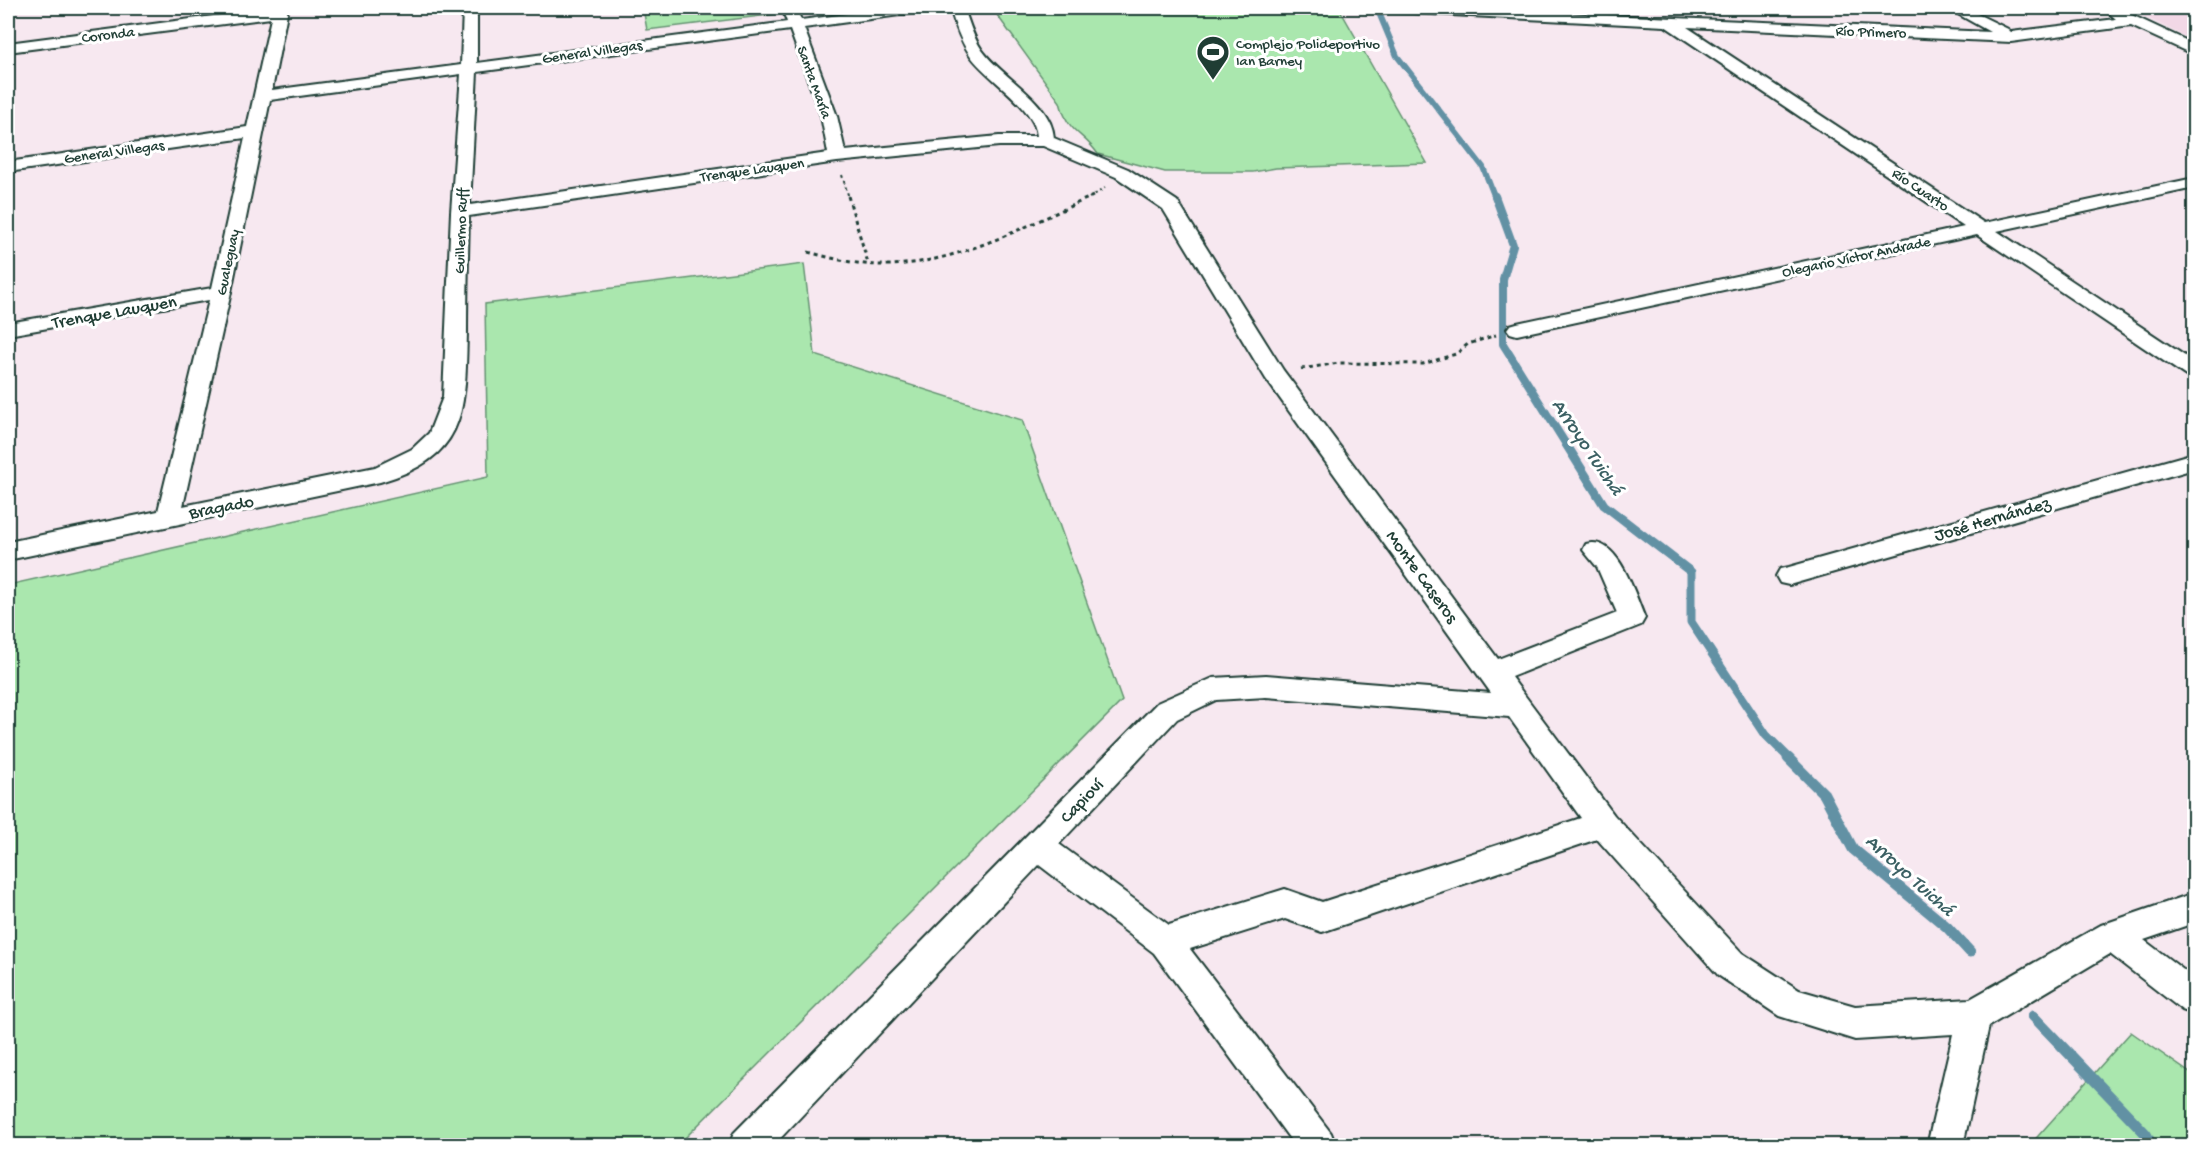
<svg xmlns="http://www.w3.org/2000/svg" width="2202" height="1153" font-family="'Gochi Hand',sans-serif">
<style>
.built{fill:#f2d8e6}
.green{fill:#aae7ae;stroke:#649271;stroke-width:1.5}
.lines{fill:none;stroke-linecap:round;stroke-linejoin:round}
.stream-far3{stroke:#6291a4;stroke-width:6}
.stream-far2{stroke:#6291a4;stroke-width:8}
.stream-far1{stroke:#6291a4;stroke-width:9}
.stream{stroke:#6291a4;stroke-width:11}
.minor-casing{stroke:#1f3d34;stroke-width:4}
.path-far1{stroke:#1f3d34;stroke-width:2;stroke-dasharray:3 3;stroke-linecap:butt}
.path{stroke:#1f3d34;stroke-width:3;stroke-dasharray:4 4;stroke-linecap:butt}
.minor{fill:#fff;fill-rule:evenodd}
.labels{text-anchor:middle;stroke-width:6;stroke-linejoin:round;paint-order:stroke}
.far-street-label{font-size:15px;fill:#1f3d34;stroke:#fff}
.far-poi-label{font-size:15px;fill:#1f3d34;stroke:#fff;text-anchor:start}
.street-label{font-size:18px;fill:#1f3d34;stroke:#fff}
.water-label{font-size:20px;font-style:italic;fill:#3b6063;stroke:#fff}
</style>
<rect width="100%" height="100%" fill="#f7e8f0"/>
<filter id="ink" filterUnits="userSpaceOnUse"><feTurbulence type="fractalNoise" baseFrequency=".0167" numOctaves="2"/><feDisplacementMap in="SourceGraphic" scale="12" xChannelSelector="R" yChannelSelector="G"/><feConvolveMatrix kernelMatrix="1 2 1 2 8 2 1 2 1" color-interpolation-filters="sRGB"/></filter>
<g filter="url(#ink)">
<polygon class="built" points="2127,8 2194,8 2194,41"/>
<g class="green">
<polygon points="643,8 827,8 647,30"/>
<path d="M992,8h347l88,155 -151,5 -23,4h-88l-67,-18c-16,-23 -30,-20 -38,-52z"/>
<polygon points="804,264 815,355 1022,420 1122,701 678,1145 8,1145 8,585 488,477 485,304"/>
<polygon points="2131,1032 2194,1076 2194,1145 2030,1145"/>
</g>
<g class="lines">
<polyline class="stream-far3" points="1377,8 1397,56 1483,167 1495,198"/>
<polyline class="stream-far2" points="1495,196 1513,245 1503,279 1503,344 1567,446"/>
<polyline class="stream-far1" points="1566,444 1604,505 1691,572 1691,622 1766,735 1790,759"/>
<g class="stream">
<polyline points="1788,758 1824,794 1853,849 1947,927 1970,952"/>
<polyline points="2033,1016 2146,1134 2152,1146"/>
</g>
<g class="minor-casing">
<g id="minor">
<path d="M274,8h14l-16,82 189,-25 2,-57h14v55l310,-41 -5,-14h14l5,12 92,-12h36l-2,3 -5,1 -118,16 33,88 8,35 154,-15h38c-2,-30 -51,-57 -67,-81 -10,-15 -15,-30 -20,-47h14c5,14 9,29 18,42 20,28 70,52 72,88l74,31 49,32 106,169 215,289 119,-46 -20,-46 -14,-17 3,-6c32,-10 49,51 59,74l-4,7 -130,52 103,138 128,138 57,37 56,16 115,-7 131,-74 93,-32v30l-50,17 50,38v36l-12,-4 -72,-56 -121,72 -26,120h-36l26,-112 -98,6 -76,-24 -61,-41 -121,-136 -275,93 -37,-13 -95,30 141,184 5,13h-41l-141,-193 -115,-88 -266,281h-44l5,-13 423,-430 56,-25 53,-3 225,18 -225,-314 -103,-170 -47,-32 -73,-31h-44l-162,16 -368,54c-1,39 -2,77 -2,116 -2,77 1,125 -87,150l-372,78v-18l150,-31 51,-211 -201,35v-12l204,-35 33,-150 -237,34v-10l239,-35 24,-109 -263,34v-9zM790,30l31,86 7,37 -358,52 7,-133zM461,74l-10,138 -8,185 -14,36 -17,16 -37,18 -192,39 48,-214 39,-192zM1266,697l243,20 72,101 -259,84 -37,-13 -116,36 -110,-81 118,-125 39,-19z"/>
<polygon points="1386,8 1448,8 1990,32 1947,8 1965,8 2008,29 2011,32 2116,19 2109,13 2116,9 2121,10 2194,44 2194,55 2131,26 2011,42 1687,27 1984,223 2194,178 2194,188 1997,231 2194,362 2194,378 2186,376 1977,235 1517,335 1510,333 1507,329 1510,325 1517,323 1964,227 1665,26 1393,12"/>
<polygon points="2194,453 2194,469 1789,585 1780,583 1776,576 1780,569 1789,567"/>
</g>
</g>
<g class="path-far1">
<polyline points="842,175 849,198"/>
<polyline points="1089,198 1105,188"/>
</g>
<g class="path">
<polyline points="848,196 868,263"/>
<path d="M808,252c26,7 54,14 81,13 72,-2 140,-41 204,-69"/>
<polyline points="1301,369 1339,363 1423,364 1456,354 1468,344 1496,335"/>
</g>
<use href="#minor" class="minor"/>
</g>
</g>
<defs>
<g id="stadium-pin" transform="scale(1.725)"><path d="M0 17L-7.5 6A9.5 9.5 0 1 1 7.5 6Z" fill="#1f3d34" stroke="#fff"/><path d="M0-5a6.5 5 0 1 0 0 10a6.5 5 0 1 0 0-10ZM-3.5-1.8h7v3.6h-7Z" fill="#fff"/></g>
</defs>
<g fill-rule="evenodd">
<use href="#stadium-pin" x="1213" y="52"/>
</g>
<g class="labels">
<g class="far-street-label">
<text transform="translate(1871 31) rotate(2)" y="5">Río Primero</text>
<text transform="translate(108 34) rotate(-7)" y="5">Coronda</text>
<text transform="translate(592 51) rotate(-8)" y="5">General Villegas</text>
<text transform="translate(815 82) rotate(70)" y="5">Santa María</text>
<text transform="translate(114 151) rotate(-8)" y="5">General Villegas</text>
<text transform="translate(752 169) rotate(-8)" y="5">Trenque Lauquen</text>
<text transform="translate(1921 189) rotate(34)" y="5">Río Cuarto</text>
<text transform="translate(460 231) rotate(-88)" y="5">Guillermo Ruff</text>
<text transform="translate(1856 256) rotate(-12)" y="5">Olegario Víctor Andrade</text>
<text transform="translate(227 262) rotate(-78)" y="5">Gualeguay</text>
</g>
<g class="far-poi-label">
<text x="1236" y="48">Complejo Polideportivo<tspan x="1236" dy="17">Ian Barney</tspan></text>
</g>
<g class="street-label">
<text transform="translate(114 311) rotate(-10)" y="6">Trenque Lauquen</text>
<text transform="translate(221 506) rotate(-11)" y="6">Bragado</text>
<text transform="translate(1992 518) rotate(-16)" y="6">José Hernández</text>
<text transform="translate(1423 576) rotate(54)" y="6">Monte Caseros</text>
<text transform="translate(1081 800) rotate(-46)" y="6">Capioví</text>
</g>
<g class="water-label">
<text transform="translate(1589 446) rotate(56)" y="7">Arroyo Tuichá</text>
<text transform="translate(1911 874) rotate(42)" y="7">Arroyo Tuichá</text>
</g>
</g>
<rect width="2202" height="1153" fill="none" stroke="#fff" stroke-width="30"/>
<rect x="15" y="15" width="2172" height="1123" fill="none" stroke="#1f3d34" stroke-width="2" filter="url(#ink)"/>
</svg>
